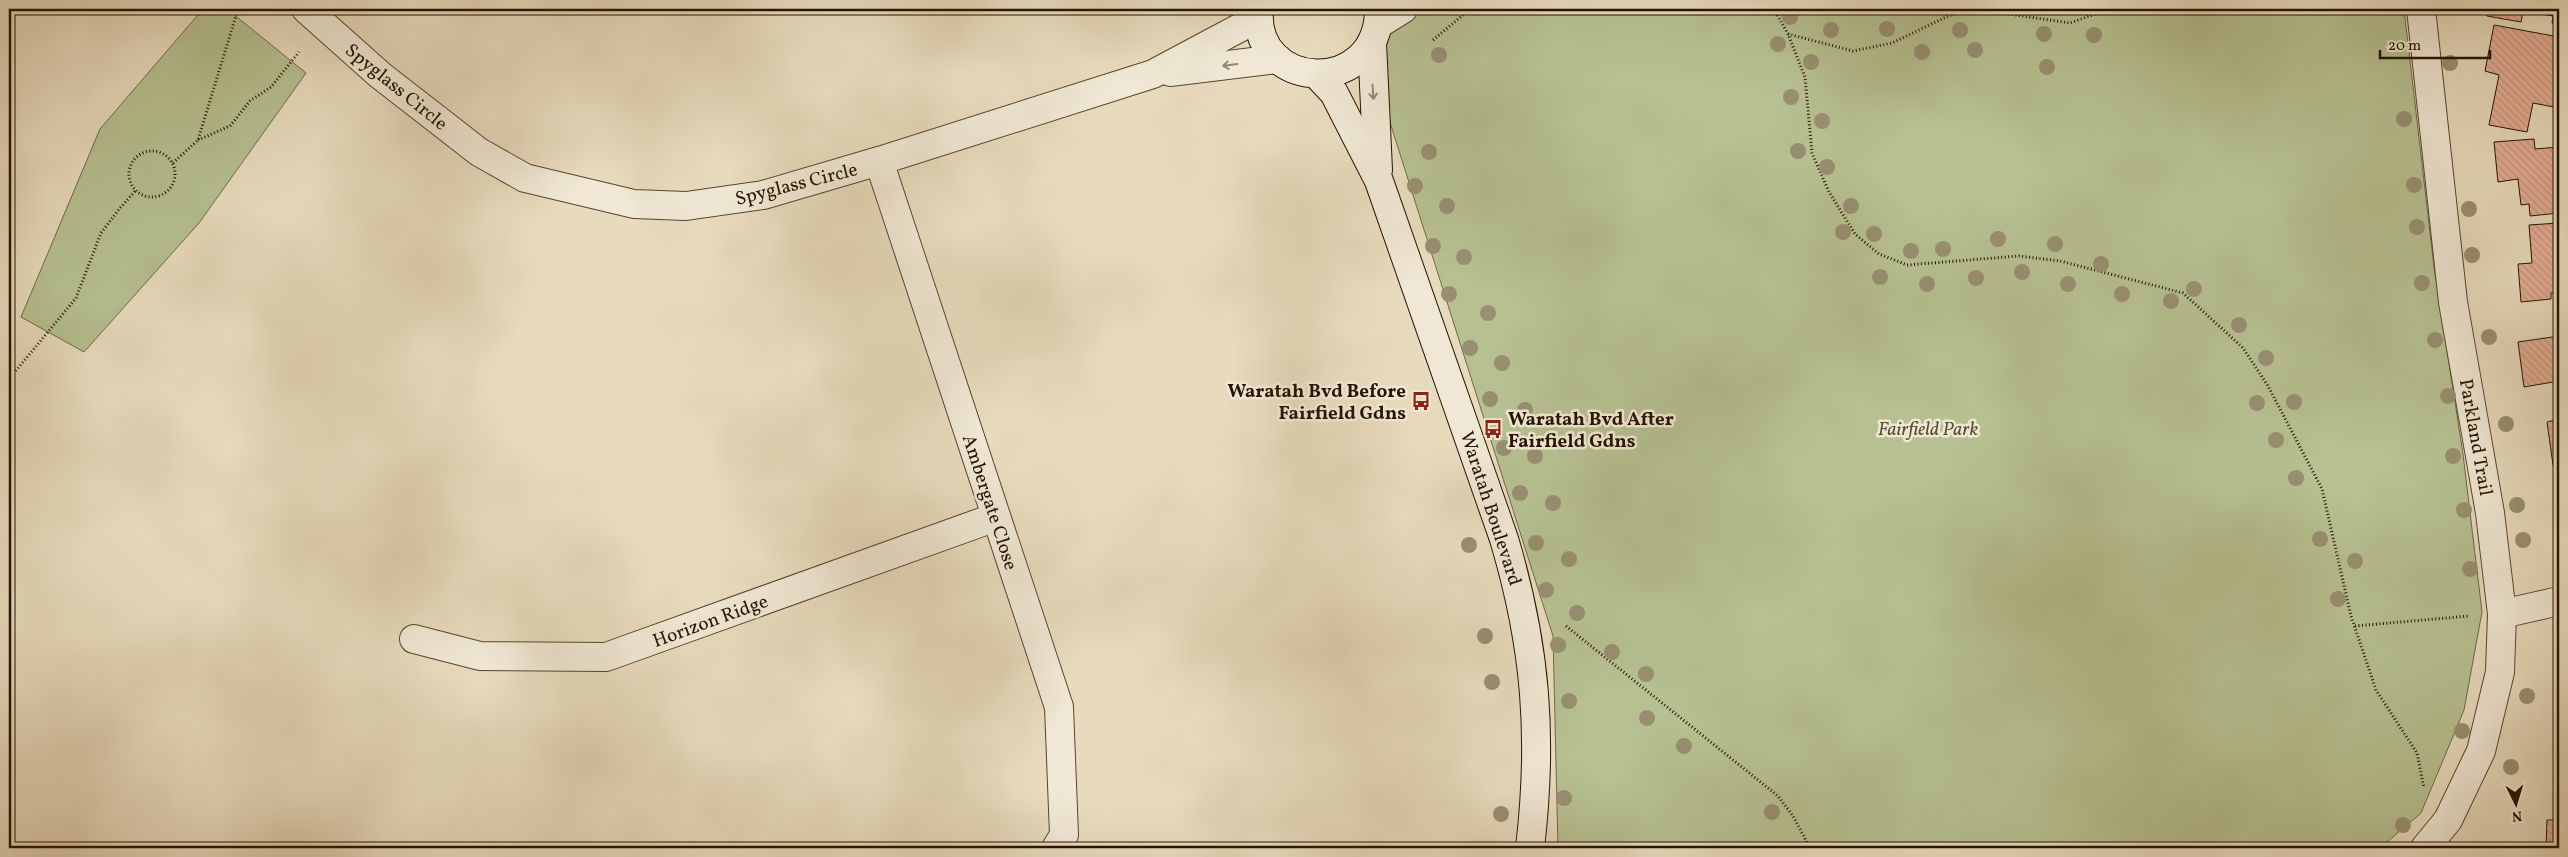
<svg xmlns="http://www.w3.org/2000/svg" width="2568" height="857" font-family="Vollkorn,serif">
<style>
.park{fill:#b6c091;stroke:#6d6a48}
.building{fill:url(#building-back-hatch);stroke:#241300}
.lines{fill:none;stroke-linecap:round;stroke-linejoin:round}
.street-casing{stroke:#55452f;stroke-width:30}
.secondary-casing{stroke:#241300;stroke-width:30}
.path{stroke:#241300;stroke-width:3;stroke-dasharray:1 2.5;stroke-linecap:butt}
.street{stroke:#f0e8d4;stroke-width:28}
.secondary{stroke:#f0e8d4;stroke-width:28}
.tree{fill:#988f71}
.oneway{stroke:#948875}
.labels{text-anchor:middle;stroke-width:5;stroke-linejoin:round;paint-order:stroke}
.street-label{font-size:19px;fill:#241300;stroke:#f0e8d4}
.poi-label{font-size:19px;font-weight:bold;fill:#241300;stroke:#f0e8d4;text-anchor:end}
.park-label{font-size:19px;font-style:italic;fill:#575033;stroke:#f0e8d4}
</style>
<defs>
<pattern id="building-back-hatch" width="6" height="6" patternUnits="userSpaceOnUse" patternTransform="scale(1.25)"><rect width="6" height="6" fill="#e4ad94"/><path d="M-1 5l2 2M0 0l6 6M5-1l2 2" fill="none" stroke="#c3947e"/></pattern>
</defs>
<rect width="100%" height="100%" fill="#e8dbbd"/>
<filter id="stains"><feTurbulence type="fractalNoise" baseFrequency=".004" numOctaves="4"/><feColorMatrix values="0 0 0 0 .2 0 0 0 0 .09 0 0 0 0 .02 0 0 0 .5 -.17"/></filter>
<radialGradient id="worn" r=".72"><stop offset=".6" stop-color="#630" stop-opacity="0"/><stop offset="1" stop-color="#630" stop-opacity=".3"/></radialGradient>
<g class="park">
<polygon points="203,9 227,9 306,73 199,223 84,352 21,317 100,129"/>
<polygon points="1399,9 2404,9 2434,267 2463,454 2482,612 2464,710 2421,813 2380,848 1558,848 1553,636 1374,72"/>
</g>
<g class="building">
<polygon points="2489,9 2559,9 2559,24 2552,23 2553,16 2523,11 2521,22 2487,16"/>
<polygon points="2494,25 2559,37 2559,108 2533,103 2527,132 2489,125 2499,75 2485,71"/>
<polygon points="2534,139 2535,149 2559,147 2559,213 2530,216 2529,204 2521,205 2518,179 2498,182 2494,142"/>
<polygon points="2559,223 2559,292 2551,293 2551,299 2521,302 2518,264 2532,263 2529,225"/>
<polygon points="2559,336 2559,381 2524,387 2518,342"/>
<polygon points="2559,419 2559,464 2553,465 2547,422"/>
<polygon points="2547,820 2559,820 2559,848 2546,848"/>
</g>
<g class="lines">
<g class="street-casing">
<g id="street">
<polyline points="306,9 380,75 479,152 525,178 634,204 686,206 763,195 879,161 1153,74 1258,18"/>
<polyline points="2421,9 2453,302 2490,513 2502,614 2500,672 2481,751 2448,820 2425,848"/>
<polyline points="1379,24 1403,9"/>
<polyline points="1170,72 1278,59"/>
<polyline points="879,161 1059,707 1064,835 1056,848"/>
<polyline points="2502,614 2559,601"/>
<polyline points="414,639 480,656 606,657 996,517"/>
</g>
</g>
<g class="secondary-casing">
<g id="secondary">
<path d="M1259,9c-7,83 120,89 120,0"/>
<polyline points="1372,43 1378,170"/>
<path d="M1317,75l17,18 45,88 125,358c32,107 39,198 26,309"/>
</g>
</g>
<g class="path">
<polyline points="1774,9 1788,34 1805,77 1812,153 1829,192 1855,234 1879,254 1907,265 2019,256 2060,261 2183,293 2243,348 2268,386 2322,489 2351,616 2376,690 2417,753 2424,788"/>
<polyline points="1788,34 1853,51 1892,43 1948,16 1975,9 2070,23 2109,9"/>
<polyline points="1433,40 1470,9"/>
<polyline points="198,140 230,126 250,101 271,87 299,52"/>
<circle cx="152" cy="174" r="23"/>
<polyline points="173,163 198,140 238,9"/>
<polyline points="9,379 76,298 101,233 120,208 136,190"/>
<polyline points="1566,626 1778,796 1793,816 1810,848"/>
<polyline points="2355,626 2469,616"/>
</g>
<use href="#street" class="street"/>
<use href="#secondary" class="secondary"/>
</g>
<g class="tree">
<circle cx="1790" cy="17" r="8"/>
<circle cx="1887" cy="29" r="8"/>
<circle cx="1831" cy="30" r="8"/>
<circle cx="1960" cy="30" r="8"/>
<circle cx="2044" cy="34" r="8"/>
<circle cx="2094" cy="35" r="8"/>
<circle cx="1778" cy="44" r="8"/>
<circle cx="1975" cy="50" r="8"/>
<circle cx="1922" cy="52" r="8"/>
<circle cx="1439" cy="55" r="8"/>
<circle cx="1811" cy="62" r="8"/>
<circle cx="2450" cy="63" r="8"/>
<circle cx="2047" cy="67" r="8"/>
<circle cx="1791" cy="97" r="8"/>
<circle cx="2404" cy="119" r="8"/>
<circle cx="1822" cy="121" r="8"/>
<circle cx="1798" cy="151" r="8"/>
<circle cx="1429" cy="152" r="8"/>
<circle cx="1827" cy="167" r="8"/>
<circle cx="2414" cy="185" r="8"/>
<circle cx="1415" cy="186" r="8"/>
<circle cx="1447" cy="206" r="8"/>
<circle cx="1851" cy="206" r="8"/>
<circle cx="2469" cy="209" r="8"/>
<circle cx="2417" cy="227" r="8"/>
<circle cx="1843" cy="232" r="8"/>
<circle cx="1874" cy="234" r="8"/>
<circle cx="1998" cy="239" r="8"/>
<circle cx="2055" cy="244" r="8"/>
<circle cx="1433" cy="246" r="8"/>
<circle cx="1943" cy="249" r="8"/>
<circle cx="1911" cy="251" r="8"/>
<circle cx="2472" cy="255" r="8"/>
<circle cx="1464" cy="257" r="8"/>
<circle cx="2101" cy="264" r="8"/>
<circle cx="2022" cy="272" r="8"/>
<circle cx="1880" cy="277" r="8"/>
<circle cx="1976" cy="278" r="8"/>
<circle cx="2422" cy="283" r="8"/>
<circle cx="1927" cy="284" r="8"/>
<circle cx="2068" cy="284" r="8"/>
<circle cx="2194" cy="289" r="8"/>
<circle cx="1449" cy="294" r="8"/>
<circle cx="2122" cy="294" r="8"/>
<circle cx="2171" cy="301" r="8"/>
<circle cx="1488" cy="313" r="8"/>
<circle cx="2239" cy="325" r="8"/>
<circle cx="2489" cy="337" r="8"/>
<circle cx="2435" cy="340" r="8"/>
<circle cx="1470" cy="348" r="8"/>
<circle cx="2266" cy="358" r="8"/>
<circle cx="1502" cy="363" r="8"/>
<circle cx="2448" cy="396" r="8"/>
<circle cx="1490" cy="399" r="8"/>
<circle cx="2294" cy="402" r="8"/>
<circle cx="2257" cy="403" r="8"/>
<circle cx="1525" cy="410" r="8"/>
<circle cx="2506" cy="424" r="8"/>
<circle cx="2276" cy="440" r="8"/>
<circle cx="1504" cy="448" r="8"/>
<circle cx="1535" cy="456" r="8"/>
<circle cx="2453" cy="456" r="8"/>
<circle cx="2296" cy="478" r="8"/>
<circle cx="1520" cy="493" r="8"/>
<circle cx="1553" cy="503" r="8"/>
<circle cx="2517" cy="505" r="8"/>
<circle cx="2464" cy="510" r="8"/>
<circle cx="2320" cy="539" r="8"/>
<circle cx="2523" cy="540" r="8"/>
<circle cx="1536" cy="543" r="8"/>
<circle cx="1469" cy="545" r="8"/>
<circle cx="1569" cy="559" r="8"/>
<circle cx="2355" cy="561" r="8"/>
<circle cx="2470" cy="569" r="8"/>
<circle cx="1546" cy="590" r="8"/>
<circle cx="2338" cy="599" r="8"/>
<circle cx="1577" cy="613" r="8"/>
<circle cx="1485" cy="636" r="8"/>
<circle cx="1558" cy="645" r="8"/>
<circle cx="1612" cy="652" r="8"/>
<circle cx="1646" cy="674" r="8"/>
<circle cx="1492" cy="682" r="8"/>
<circle cx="2527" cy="696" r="8"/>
<circle cx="1569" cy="701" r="8"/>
<circle cx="1647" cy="718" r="8"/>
<circle cx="2462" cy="731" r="8"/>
<circle cx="1684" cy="746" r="8"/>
<circle cx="2511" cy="767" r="8"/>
<circle cx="1564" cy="798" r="8"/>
<circle cx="1772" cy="812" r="8"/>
<circle cx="1501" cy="814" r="8"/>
<circle cx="2403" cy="825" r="8"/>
</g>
<defs><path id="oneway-shaft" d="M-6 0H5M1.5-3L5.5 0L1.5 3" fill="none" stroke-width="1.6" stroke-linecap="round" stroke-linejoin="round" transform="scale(1.25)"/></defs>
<g class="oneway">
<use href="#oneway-shaft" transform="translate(1230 65) rotate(173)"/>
<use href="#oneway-shaft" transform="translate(1373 92) rotate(86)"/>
</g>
<defs>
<g id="bus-bare" transform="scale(1.5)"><path d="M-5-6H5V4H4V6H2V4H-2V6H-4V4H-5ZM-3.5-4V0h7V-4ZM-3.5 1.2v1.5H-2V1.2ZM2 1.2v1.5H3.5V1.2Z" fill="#8f2418" stroke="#f0e8d4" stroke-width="2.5" paint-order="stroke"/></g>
</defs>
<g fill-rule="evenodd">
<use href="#bus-bare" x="1421" y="401"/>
<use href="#bus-bare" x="1493" y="429"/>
</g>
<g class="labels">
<g class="street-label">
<text transform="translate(397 86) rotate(39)" y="7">Spyglass Circle</text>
<text transform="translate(796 183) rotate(-14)" y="7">Spyglass Circle</text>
<text transform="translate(2477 437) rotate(80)" y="7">Parkland Trail</text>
<text transform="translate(991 502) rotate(72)" y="7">Ambergate Close</text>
<text transform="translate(1492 508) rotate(72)" y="7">Waratah Boulevard</text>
<text transform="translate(710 620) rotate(-20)" y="7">Horizon Ridge</text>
</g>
<g class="poi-label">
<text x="1406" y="397">Waratah Bvd Before<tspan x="1406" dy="22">Fairfield Gdns</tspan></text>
<text x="1508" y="425" text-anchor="start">Waratah Bvd After<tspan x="1508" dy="22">Fairfield Gdns</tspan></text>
</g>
<g class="park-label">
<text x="1928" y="435">Fairfield Park</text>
</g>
</g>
<rect width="2568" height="857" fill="none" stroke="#e8dbbd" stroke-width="30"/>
<rect x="10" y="10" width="2548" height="837" fill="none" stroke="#241300" stroke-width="2.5"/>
<rect x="15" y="15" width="2538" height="827" fill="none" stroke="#241300"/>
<g transform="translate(2516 804) rotate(175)" stroke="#f0e8d4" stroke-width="4" paint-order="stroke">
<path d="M0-4L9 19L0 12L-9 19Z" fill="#241300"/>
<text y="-8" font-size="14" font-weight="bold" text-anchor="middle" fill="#241300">N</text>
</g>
<path d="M2380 50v8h110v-8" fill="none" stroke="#241300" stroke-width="2.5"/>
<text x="2388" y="50" font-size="15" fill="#241300" stroke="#f0e8d4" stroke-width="4" paint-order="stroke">20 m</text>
<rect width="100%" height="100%" filter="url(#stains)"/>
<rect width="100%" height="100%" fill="url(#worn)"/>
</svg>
